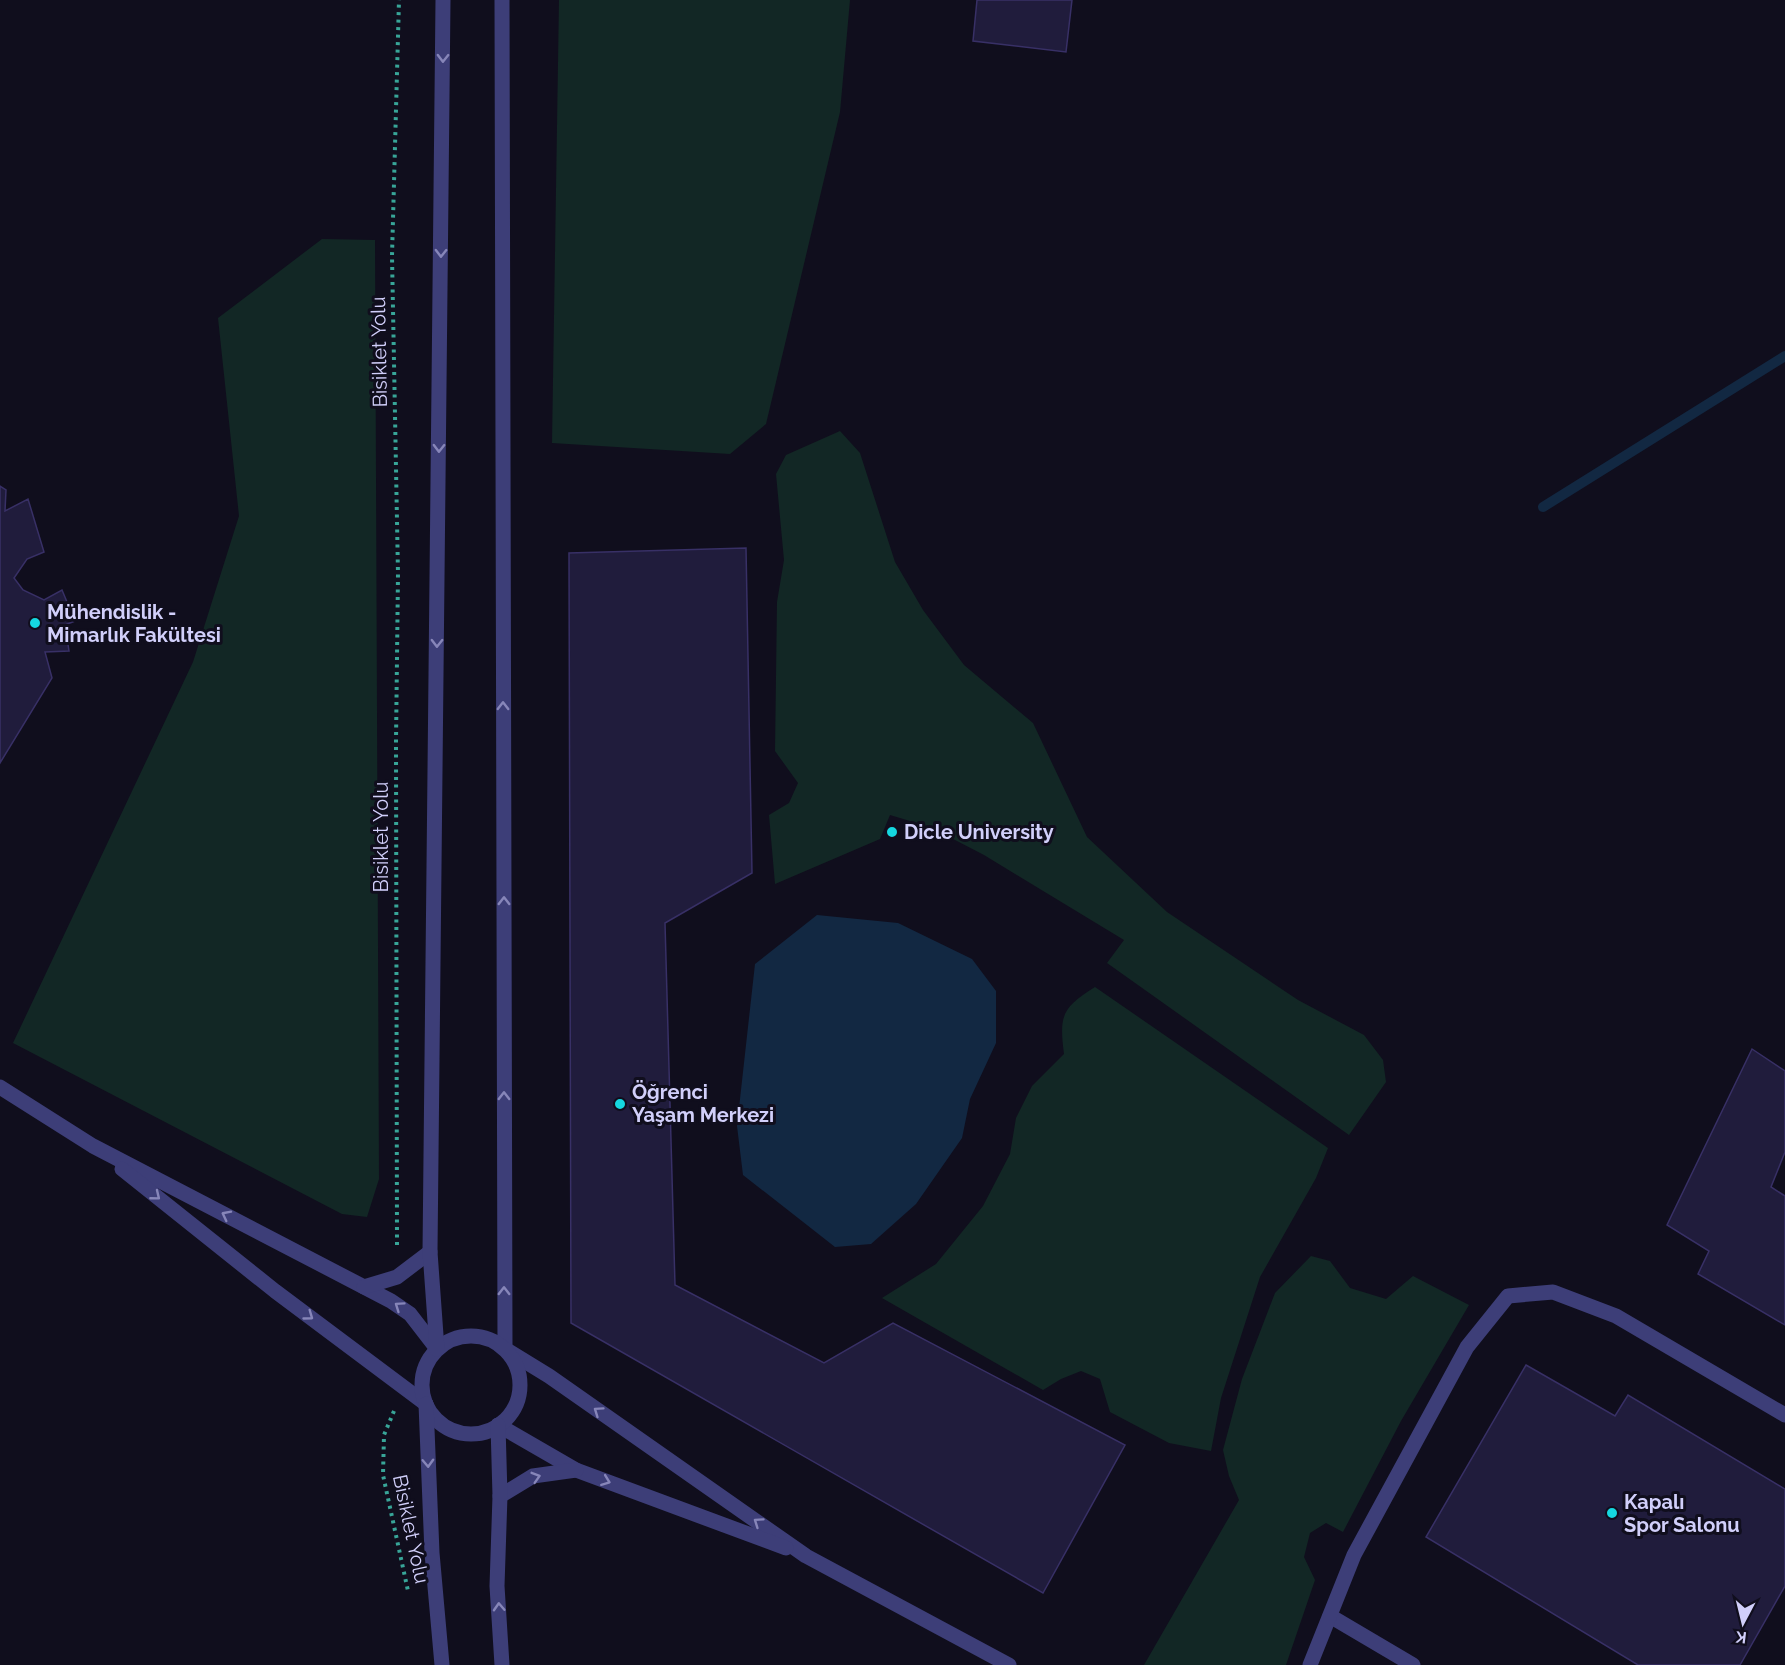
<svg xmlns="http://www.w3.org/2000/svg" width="1785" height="1665" font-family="Raleway,sans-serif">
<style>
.green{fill:#122725}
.water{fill:#122842}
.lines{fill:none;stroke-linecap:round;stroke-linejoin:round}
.stream{stroke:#122842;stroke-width:10}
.building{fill:#201c3c;stroke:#383066;stroke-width:1.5}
.path{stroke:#38a598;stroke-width:4;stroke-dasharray:3 4.5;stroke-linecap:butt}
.service{stroke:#3d3e78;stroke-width:15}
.minor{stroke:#3d3e78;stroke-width:15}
.tertiary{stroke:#3d3e78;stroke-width:15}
.oneway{stroke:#8786b9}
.poi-dot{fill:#15d7e0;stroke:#100e1d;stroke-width:2}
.labels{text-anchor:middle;stroke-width:6;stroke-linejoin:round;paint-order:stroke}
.street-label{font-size:20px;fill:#d1cffa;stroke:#100e1d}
.poi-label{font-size:20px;font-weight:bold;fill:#d1cffa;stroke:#100e1d;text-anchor:start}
</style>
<rect width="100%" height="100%" fill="#100e1d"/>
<g class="green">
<polygon points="559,0 850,0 840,112 766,424 730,454 552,443"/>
<polygon points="322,239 375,240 379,1179 367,1217 342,1214 13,1043 193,662 239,516 218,318"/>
<polygon points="840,431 860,453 895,562 923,610 964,665 1033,723 1087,837 1167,912 1298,1000 1364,1035 1383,1060 1386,1082 1349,1135 1107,963 1124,940 984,855 930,827 890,815 880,839 775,884 769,815 789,803 798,783 775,751 777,602 784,560 776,474 786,455"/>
<path d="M1095,987l233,161 -12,30 -56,99 -39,121 -10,53 -42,-8 -59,-31 -10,-33 -19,-8 -20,8 -18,11 -161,-92 54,-34 47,-58 27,-52 6,-36 16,-32 32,-32c-5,-39 -2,-46 31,-67z"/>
<polygon points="1311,1256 1330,1261 1350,1288 1386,1299 1413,1276 1469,1305 1401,1421 1343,1532 1326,1523 1310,1533 1304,1557 1315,1580 1286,1665 1144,1665 1239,1500 1229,1476 1223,1450 1242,1379 1275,1293"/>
</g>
<polygon class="water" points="817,915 898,923 972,959 996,991 996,1043 970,1099 962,1138 916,1204 871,1244 835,1247 743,1175 737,1126 755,964"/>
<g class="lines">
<polyline class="stream" points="1543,507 1785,356"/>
</g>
<g class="building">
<polygon points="977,0 1072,0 1066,52 973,41"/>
<polygon points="0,486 6,490 5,511 28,499 44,552 27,559 14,578 23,590 44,600 62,590 75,621 65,625 69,651 45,652 52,678 0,763"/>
<polygon points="746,548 752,873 665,923 675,1285 824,1363 893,1323 1125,1445 1043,1593 571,1323 569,553"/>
<polygon points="1752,1049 1785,1071 1785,1152 1771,1187 1785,1196 1785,1325 1698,1274 1709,1251 1667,1225"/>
<polygon points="1526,1365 1615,1416 1628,1395 1785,1489 1785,1586 1740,1665 1638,1665 1426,1537"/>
</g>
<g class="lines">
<g class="path">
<polyline points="397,1245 396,742 398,574 392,256 399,0"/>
<polyline points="394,1411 384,1435 383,1475 408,1591"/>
</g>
<g class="service">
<polyline points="0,1087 93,1146 391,1301 410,1314 437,1349"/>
<polyline points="122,1169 275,1291 426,1404"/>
<polyline points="505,1349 549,1376 806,1556 1009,1665"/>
<polyline points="498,1425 576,1470 786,1548"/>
<polyline points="500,1496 533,1476 576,1470"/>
<polyline points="1330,1616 1413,1665"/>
<polyline points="1310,1665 1354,1555 1467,1347 1508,1296 1553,1292 1616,1316 1785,1415"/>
</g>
<polyline class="minor" points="364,1287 397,1277 430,1252"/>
<g class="tertiary">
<polyline points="502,0 505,1349"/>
<circle cx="471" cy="1385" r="49"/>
<polyline points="437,1349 430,1252 443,0"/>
<polyline points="426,1404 432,1553 442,1665"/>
<polyline points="498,1425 500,1496 497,1586 502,1665"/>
</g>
</g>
<defs><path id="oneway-chevron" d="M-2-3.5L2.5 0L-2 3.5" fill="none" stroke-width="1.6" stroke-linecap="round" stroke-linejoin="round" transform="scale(1.5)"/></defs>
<g class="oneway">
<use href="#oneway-chevron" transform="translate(443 58) rotate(91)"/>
<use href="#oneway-chevron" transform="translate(441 253) rotate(91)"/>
<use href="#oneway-chevron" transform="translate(439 448) rotate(91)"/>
<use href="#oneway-chevron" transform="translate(437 643) rotate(91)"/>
<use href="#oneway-chevron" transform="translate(503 706) rotate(-90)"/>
<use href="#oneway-chevron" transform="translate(504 901) rotate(-90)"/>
<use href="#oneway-chevron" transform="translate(504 1096) rotate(-90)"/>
<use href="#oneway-chevron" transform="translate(156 1196) rotate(39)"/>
<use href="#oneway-chevron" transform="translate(226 1215) rotate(-153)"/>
<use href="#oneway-chevron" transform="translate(504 1291) rotate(-90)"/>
<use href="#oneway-chevron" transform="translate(399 1306) rotate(-145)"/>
<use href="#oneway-chevron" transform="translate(309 1316) rotate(36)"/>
<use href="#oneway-chevron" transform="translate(598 1411) rotate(-145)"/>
<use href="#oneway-chevron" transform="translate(428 1463) rotate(88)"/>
<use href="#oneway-chevron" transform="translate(536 1477) rotate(-17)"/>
<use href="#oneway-chevron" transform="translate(606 1481) rotate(21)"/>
<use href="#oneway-chevron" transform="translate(758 1522) rotate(-145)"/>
<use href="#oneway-chevron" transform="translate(499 1607) rotate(-93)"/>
</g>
<g class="poi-dot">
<circle cx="35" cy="623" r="6"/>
<circle cx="892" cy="832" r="6"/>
<circle cx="620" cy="1104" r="6"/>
<circle cx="1612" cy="1513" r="6"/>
</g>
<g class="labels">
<g class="street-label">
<text transform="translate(379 352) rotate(-91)" y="7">Bisiklet Yolu</text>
<text transform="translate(381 837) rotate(-90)" y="7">Bisiklet Yolu</text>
<text transform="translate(411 1529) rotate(78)" y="7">Bisiklet Yolu</text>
</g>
<g class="poi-label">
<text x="47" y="619">Mühendislik -<tspan x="47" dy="23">Mimarlık Fakültesi</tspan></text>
<text x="904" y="839">Dicle University</text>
<text x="632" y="1099">Öğrenci<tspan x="632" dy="23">Yaşam Merkezi</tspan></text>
<text x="1624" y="1509">Kapalı<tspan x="1624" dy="23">Spor Salonu</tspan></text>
</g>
</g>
<g transform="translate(1743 1623) rotate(187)" stroke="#100e1d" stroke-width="4.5" paint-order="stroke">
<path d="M0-4.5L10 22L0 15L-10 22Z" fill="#d1cffa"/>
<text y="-9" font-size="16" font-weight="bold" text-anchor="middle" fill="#d1cffa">K</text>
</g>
</svg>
